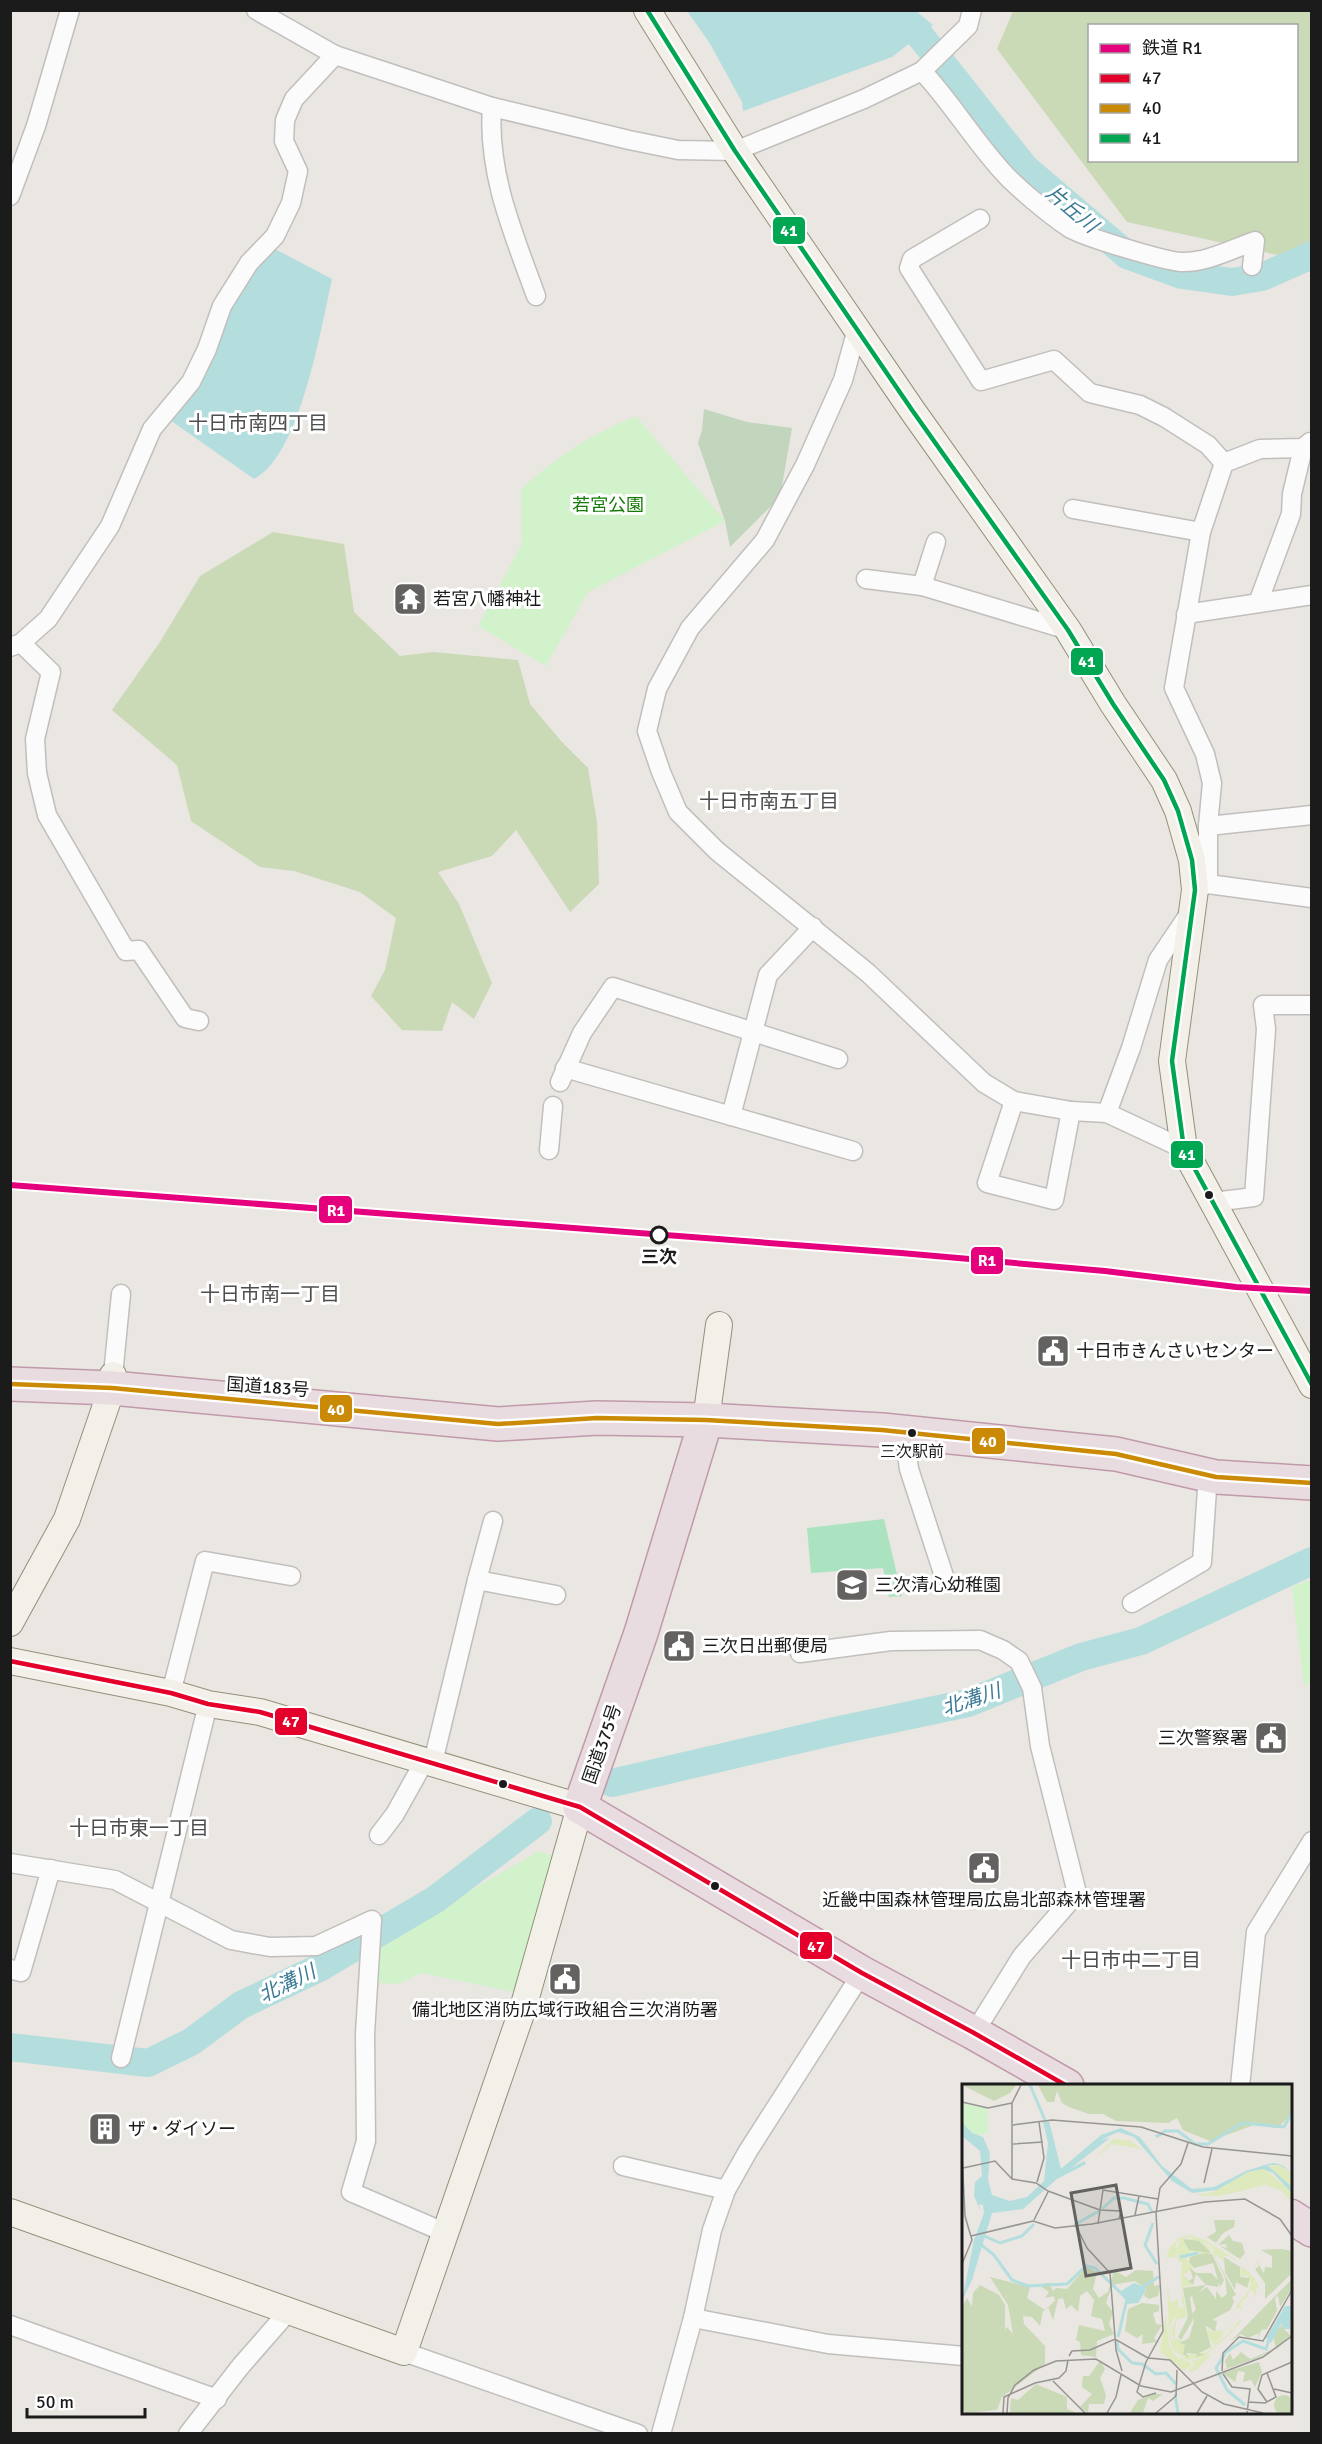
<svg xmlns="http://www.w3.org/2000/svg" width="1322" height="2444" font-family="Signika,'Noto Sans JP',sans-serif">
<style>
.forest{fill:#cad9b6;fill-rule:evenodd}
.cemetery{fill:#c2d5bd}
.park{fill:#d2f2cb}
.pitch{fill:#abe3c0}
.water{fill:#b4dede}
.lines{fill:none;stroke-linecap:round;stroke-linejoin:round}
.river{stroke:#b4dede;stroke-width:28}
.street-casing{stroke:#c1bfbd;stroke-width:21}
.secondary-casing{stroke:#94907a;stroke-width:28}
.highway-casing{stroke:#c099ab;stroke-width:36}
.street{stroke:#fcfbfb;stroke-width:18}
.secondary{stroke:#f2f0e8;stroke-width:26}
.highway{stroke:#e9dce0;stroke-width:33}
.bus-1-casing{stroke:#fff;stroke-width:9}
.bus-2-casing{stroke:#fff;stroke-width:9}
.bus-3-casing{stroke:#fff;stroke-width:9}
.bus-1{stroke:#e4002b;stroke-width:4.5}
.bus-2{stroke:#cb8a05;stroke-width:4.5}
.bus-3{stroke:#00a651;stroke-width:4.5}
.rail-1-casing{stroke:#fff;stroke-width:10}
.rail-1{stroke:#e5007d;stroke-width:6}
.bus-dot{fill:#1b1b1b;stroke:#fff;stroke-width:2}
.stop-dot{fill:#fff;stroke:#1b1b1b;stroke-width:3}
.labels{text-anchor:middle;stroke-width:6;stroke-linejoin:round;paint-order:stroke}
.bus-label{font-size:16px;fill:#1b1b1b;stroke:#fff}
.park-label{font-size:18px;fill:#137b06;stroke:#fff}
.poi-label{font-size:18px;fill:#1b1b1b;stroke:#fff;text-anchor:start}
.stop-label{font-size:18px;font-weight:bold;fill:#1b1b1b;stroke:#fff}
.street-label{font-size:18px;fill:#1b1b1b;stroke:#fff}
.water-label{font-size:20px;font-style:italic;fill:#3c7a96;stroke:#fff}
.neighbourhood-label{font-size:20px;fill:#4e4e4e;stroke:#fff}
.inset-river{fill:none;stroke:#b4dede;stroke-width:3}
.inset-road{fill:none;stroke:#979592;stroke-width:1.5}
.view{fill:#636261;fill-opacity:0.15;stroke:#636261;stroke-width:3}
.inset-edge{fill:none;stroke:#1b1b1b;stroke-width:3}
.line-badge{stroke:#fff;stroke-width:2}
.badge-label{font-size:16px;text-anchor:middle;font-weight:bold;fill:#fff}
</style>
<rect width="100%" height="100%" fill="#eae6e2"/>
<g class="forest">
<path d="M1013,11h298v230l-29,15 -155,-34 -130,-173zM1090,26h206v134h-206z"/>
<polygon points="273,532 344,544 354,612 400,656 433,652 518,660 530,704 561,741 588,768 597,822 599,884 570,912 516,830 492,856 438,872 459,904 492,983 474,1019 452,1002 442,1031 402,1030 371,996 385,970 396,918 360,892 294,871 260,867 191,821 177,765 112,710 160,642 200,576"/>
</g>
<polygon class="cemetery" points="704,409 747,422 792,428 780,497 730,547 725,521 698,443 702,430"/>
<g class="park">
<path d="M636,416l89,105 -137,71 -42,74 -68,-40 44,-82 -1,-55c40,-35 66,-52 115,-73z"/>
<polygon points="1311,1580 1311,1682 1304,1686 1292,1587"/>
<polygon points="539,1851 561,1859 518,1993 421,1973 399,1984 378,1983 379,1944"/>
</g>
<polygon class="pitch" points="884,1519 902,1596 889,1597 883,1568 811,1573 807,1528"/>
<g class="water">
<polygon points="687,11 916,11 933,25 892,57 743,111 742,102 709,42"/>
<path d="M275,249l57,30c-11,49 -32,177 -78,200l-84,-59 57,-108 20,-32z"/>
</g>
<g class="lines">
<g class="river">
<polyline points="895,10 918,33 1025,168 1127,255 1182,275 1232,282 1262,277 1312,255"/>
<polyline points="612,1783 835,1731 968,1703 1081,1657 1141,1641 1312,1561"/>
<polyline points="10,2047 148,2063 191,2042 241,2005 321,1967 436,1899 538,1821"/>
</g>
<g class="street-casing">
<g id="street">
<polyline points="256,10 335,55 492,107 629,140 678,150 735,151 864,99 922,71 968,26 972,10"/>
<path d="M922,71c29,31 51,68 80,100 14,16 48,44 66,56 12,9 97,34 113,35 25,1 51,-13 74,-21l-3,25"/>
<path d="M492,107c-5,67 22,128 44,189"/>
<polyline points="10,196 36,126 70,10"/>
<polyline points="980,219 912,259 909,268 981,381 1054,360 1090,393 1140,405 1164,417 1208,445 1224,463"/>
<polyline points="857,329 843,380 805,465 765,540 690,628 657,689 647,731 661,772 678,812 717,851 868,973 984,1083 1014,1101 1071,1111 1107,1113 1184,1149"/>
<polyline points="1224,463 1260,449 1303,448 1310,442"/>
<polyline points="1073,509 1201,532"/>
<polyline points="866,579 922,586 1068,630"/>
<polyline points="922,586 936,542"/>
<polyline points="1258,603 1291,514 1292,494 1303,448"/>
<polyline points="1186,614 1312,595"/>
<polyline points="21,643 51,672 35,739 37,773 47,815 126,951 139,950 185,1018 199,1021"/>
<polyline points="10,647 21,643 48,619 110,526 152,429 191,382 207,349 222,306 249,263 275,236 291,203 298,171 284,141 285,120 294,99 335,55"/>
<polyline points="1208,826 1312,815"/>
<polyline points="1208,884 1208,826 1212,783 1205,754 1174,688 1201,532 1224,463"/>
<polyline points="1198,888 1208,884 1312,898"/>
<polyline points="565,1068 853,1151"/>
<polyline points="560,1082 582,1033 613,987 838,1059"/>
<polyline points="1014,1101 987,1183 1054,1200 1071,1111"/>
<polyline points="1107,1113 1131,1048 1158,960 1189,914"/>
<polyline points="731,1116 768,975 813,927"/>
<polyline points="549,1150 553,1106"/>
<polyline points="1213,1202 1254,1197 1266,1029 1263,1005 1312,1005"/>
<polyline points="113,1375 121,1294"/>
<polyline points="904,1432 909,1469 944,1576"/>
<polyline points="477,1580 556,1595"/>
<polyline points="1132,1603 1202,1562 1208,1475"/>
<polyline points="800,1653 891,1641 980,1640 1003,1650 1019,1661 1032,1688 1040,1746 1077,1893 1022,1956 974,2033"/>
<polyline points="171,1693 205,1561 291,1576"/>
<polyline points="433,1762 477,1580 493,1521"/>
<polyline points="379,1835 395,1814 425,1760"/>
<polyline points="10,1863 115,1880 231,1940 270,1947 316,1946 372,1920 365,2034 366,2141 351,2192 446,2233"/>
<polyline points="10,1969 21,1972 51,1869"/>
<polyline points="121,2058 208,1704"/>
<polyline points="1240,2086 1256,1932 1312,1841"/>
<polyline points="623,2166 726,2190"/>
<polyline points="693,2318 828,2344 964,2356"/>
<polyline points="10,2325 217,2399"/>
<polyline points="404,2352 638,2434"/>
<polyline points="188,2434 240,2367 287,2313"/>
<polyline points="661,2434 693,2318 712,2230 726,2190 748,2151 862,1973"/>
</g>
</g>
<g class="secondary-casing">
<g id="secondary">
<polyline points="647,10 735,151 912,410 1068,630 1113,704 1164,780 1178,811 1192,860 1195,890 1172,1061 1184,1149 1312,1385"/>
<polyline points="706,1420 719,1325"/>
<polyline points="10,1623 67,1519 112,1388 113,1375"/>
<polyline points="10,1661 171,1693 208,1704 260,1712 580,1807 523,2008 404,2352 10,2212"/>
</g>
</g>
<g class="highway-casing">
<g id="highway">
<polyline points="10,1384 112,1388 498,1424 597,1418 706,1420 882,1430 1116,1454 1216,1477 1312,1483"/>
<polyline points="706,1420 641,1633 580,1807 862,1973 974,2033 1067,2086"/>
<polyline points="1290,2216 1312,2230"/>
</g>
</g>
<use href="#street" class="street"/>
<use href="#secondary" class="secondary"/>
<use href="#highway" class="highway"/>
<g class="bus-1-casing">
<polyline id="bus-1" points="10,1661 171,1693 208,1704 260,1712 580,1807 862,1973 974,2033 1067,2086"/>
</g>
<g class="bus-2-casing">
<polyline id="bus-2" points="10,1384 112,1388 498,1424 597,1418 706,1420 882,1430 1116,1454 1216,1477 1312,1483"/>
</g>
<g class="bus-3-casing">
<polyline id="bus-3" points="647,10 735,151 912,410 1068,630 1113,704 1164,780 1178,811 1192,860 1195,890 1172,1061 1184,1149 1312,1385"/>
</g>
<use href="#bus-1" class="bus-1"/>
<use href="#bus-2" class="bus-2"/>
<use href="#bus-3" class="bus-3"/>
<g class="rail-1-casing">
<polyline id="rail-1" points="10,1185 901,1253 1105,1271 1236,1287 1312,1291"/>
</g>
<use href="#rail-1" class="rail-1"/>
</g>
<defs>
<g id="temple-square" transform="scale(1.725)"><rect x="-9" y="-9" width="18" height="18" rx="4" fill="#636261" stroke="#fff"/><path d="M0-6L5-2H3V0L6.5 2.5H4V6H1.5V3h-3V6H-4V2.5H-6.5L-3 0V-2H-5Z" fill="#fff"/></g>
<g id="civic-square" transform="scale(1.725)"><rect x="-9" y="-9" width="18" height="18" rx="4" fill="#636261" stroke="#fff"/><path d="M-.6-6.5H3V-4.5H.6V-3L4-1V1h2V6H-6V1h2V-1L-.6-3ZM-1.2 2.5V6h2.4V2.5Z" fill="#fff"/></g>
<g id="school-square" transform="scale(1.725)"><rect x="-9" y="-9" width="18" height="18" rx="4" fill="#636261" stroke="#fff"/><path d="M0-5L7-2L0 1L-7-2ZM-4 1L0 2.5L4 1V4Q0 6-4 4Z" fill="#fff"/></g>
<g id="building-square" transform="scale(1.725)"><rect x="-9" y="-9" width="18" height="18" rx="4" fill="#636261" stroke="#fff"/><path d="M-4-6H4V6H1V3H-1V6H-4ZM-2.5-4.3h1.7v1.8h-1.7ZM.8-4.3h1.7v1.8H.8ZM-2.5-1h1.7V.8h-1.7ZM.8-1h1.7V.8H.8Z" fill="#fff"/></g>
</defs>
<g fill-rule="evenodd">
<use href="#temple-square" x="410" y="599"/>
<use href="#civic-square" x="1053" y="1351"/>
<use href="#school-square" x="852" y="1585"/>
<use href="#civic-square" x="679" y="1646"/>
<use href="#civic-square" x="1271" y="1738"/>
<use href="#civic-square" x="984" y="1868"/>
<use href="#civic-square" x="565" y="1979"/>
<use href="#building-square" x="105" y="2129"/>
</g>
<g class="bus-dot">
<circle cx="1209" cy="1195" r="5"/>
<circle cx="912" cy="1433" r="5"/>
<circle cx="503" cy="1784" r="5"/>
<circle cx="715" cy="1886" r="5"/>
</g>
<circle class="stop-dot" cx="659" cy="1235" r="8"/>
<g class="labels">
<g class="bus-label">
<text x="912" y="1457">三次駅前</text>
</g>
<g class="park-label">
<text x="608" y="511">若宮公園</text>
</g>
<g class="poi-label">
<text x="433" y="605">若宮八幡神社</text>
<text x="1076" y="1357">十日市きんさいセンター</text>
<text x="875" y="1591">三次清心幼稚園</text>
<text x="702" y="1652">三次日出郵便局</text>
<text x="1248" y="1744" text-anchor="end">三次警察署</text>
<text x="984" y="1906" text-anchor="middle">近畿中国森林管理局広島北部森林管理署</text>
<text x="565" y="2016" text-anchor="middle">備北地区消防広域行政組合三次消防署</text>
<text x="128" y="2135">ザ・ダイソー</text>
</g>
<g class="stop-label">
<text x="659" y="1263">三次</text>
</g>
<g class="street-label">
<text transform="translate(268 1387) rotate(4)" y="6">国道183号</text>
<text transform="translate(602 1744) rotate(-71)" y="6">国道375号</text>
</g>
<g class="water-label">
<text transform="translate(1072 209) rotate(40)" y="7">片丘川</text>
<text transform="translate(971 1699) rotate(-18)" y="7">北溝川</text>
<text transform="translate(287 1983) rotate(-26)" y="7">北溝川</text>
</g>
<g class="neighbourhood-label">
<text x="258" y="430">十日市南四丁目</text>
<text x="769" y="808">十日市南五丁目</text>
<text x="270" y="1301">十日市南一丁目</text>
<text x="139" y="1835">十日市東一丁目</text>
<text x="1131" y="1967">十日市中二丁目</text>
</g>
</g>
<g transform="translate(962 2084)">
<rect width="330" height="330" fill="#eae6e2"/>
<path d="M151,55l16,1 13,9 -30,-5 -18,15zM318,81l12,8v14l-25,-21zM303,85l26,22 1,12 -10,-12 -16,-6 -46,11h-18l-6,-2 15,-1 37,-21zM227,151l16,5 44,28 -21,-12h-4l1,6 -9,-7 -1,4 -3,-13 -23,-9 -13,5 1,15 -10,1 -1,8 1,-11 3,-8 9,-9zM231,154l17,9 1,6 -20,4 8,-4 -9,-1 -4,6 7,11 -10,6 10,10 -11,2 5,30 -11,3 -1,19 8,1 -8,2 -4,-10 9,-25h4l-2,-5 -1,-32 2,-7 -5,-2 -1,-12 3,-8zM279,182l13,11 6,13 -4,-3v7l-4,4 3,-5 -6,-4 -1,7 -8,8 2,5 -6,-1 -2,5 -2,4 6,-14 8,-8 5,-11 -4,-9 -7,2zM205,197l3,21 8,-3 1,12 -9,14 1,15 12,1 4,14 20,-3 8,-7 -10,-11 3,-5 7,4 12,-11 -8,8 2,2 3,-3 1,1 -9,14 15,-13 -3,-3 2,-1 1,4 3,-3 -3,-6 4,5 2,-5 5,-2 -10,12 -28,25 -17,3 -15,-11 -3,-14zM204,230l3,32 8,11 13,5 2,9 2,-8 -4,-1 22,-8 -16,16 -6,3 -1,-6 -5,4 -24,-19z" fill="#dee9be"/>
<path d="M0,1h54l-6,8 -16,8zM76,1h254v28l-14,15 -24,-3 -44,16 -27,-11 -6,-12 -9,5 -52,-2 -13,-7h-14l-20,-7 -7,-4 -5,-12 -3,11h-7zM252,136h21l-1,7 -12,7 -6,9 -9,-6 9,-5zM267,151l4,6 9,2 3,10 -5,6 -20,-13 7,2 -1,-4 -8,1zM221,155l16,2 12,12 -22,-3zM320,165l10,2v22l-27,26v-16l-10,-14 4,-3 -3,-7 8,15 1,-7 7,1v-12l-11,-6zM243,169l7,1 12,26 -4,7 -1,-5 -1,5 -12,-2 -9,9 -7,3 3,23 -12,20 -3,-3 10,-20 -5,-29 23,-3 -10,-11 -3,11 -4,-3 -6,-8 6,7 4,-3 -3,-10 6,5h15l7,7 -5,-17 -19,5 -5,-6 1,-5zM253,173l21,38 -4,2 2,5 -4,8 -18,10 5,1 -2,11 -10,-7 6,22 -13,7h8l-10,3 2,-3 -12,-1 3,5 -6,-4 2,-9 -5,-2 9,-5 5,-17 -2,-7 4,-5 -4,-12 15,-10 9,12v-8l6,7 5,-4 -2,-17zM262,173l16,10v10l10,1 -3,10 -11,-6 -1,8 -10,-18zM124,183l11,5 -4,17 6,9 9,-6 6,-22 12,7 10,-7 17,1 1,15 6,-1 -2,11 -9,3 -5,-3 2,-7 -11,-8 -23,4 -6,18 7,9 -4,12 5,10 -17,7 -1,16 -15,-2 -1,-13 -4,-2 3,-15 26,6 -3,-12 -11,-3 3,-16 -7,-9 -7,5 -2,16 -7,-7 -5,4 -3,-11 -5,1 -5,21 -5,-13 -5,4 -3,15 -8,-9 -9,-1 1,8 21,22v18l-43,33 -5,13 -31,3 -4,-4v-102l5,-9 5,9 1,-14 7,-8 19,10 6,10v25l2,-3 6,7 -5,-29 -18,-28 40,10 -3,11 18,12 10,-9 -1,-5 -9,2 4,-6 -10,-7 8,-2h7l-4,1 3,7 3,-3 11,1zM330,195v9l-12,19 -2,-12 -3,3 2,13 -10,18 -6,1 -1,4 -3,5 2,-6 -11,5 -7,-4 -10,7zM180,219l17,2v6l-6,2 3,11 6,1 -8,13 3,4 -15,2 1,-10 -6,4 -12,-7 3,-22zM323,237l-3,6 9,9 -13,12 -23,11 -35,12 7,-3 -2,-7 5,-8 3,7 8,-8 9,7 26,-11 -3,-12zM138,277l5,8 -5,9 6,17 -2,9h-15l-1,9 -8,-6 12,-13 -10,-7 1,-11h6zM297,278l3,10 -7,15 -4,-7 -8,2 2,-10 -7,-1 -3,11 -13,-9zM74,300l31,13v12l10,4h-67l1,-15 7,2zM192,310h9l-10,7 -5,-3 -5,15h-13l8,-13zM312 321a10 10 0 1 1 20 0a10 10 0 1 1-20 0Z" fill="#cad9b6"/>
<path d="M0,20l25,4 1,24 -11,4 -13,-11z" fill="#d2f2cb"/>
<path d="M87,37l12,48 40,-34 20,-7 19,9 22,29 30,23 22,-2 32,-16 22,-7 6,-1 8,2 10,8 -12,-8h-13l25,22v6l-19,-20 -10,-4 -15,3 -31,18 -25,3 -20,-12 -38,-44 -16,-5 -17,8 9,-2 -39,30 13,-7 2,3 -29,15 -34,30 -31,4 -20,67 -10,21 12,-61 10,-27 -1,-8 -4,-1 1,6 -6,-14 1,-14 7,-6 -2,-25 -18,-15v-14l10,11 11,4 7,16 -2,26 4,16 18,6 17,-4 17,-16 4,-38 -5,-21zM172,199l11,4v5l-7,11 -11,1 -6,-13zM323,222h7l-2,23h-7l-1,-6 -11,20 -5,-5z" fill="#b4dede"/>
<path class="inset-river" d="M68,1l15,35M194,53l9,-6h13l17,13h13l34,-21 42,4 8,-15M140,125l12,-11h10l24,6 4,8M191,139l-8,22 12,19M112,141l25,-14M20,151l18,8 22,-7 12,-12M17,159l15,12 18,25 16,6 39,-2 19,-18 9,2 32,31 -9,38M218,173l18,-4M179,204l19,-12M155,257l1,8 14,14M170,279l10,1 14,10 10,-1 10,11M265,306l18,15M265,306l-11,-22 10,-16 17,-11 23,8 3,-10M213,310l3,19"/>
<path class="inset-road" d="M0,18l26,6 24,-5v76l24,4 12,8 52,19 -2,14M50,19l9,-18M51,41l39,-5 89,7 62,20 89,9M51,60l30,-2M0,71l3,61 7,24 -10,24M1,84l32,-7 17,18M75,98l7,-24 -5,-36M242,99l8,-34M194,129l4,-25 21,-24 7,-21M173,131l4,-19M157,135l2,-8 -21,-1 3,-20 55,9M72,136l14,-28M114,142l11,22 23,25 6,77 6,21M9,152l62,-15 22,7 37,-4 113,-22 40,-3 35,20 12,17M107,272l3,-5 18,-1 25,-11 33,19M186,274l22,2 32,32 22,12 39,9M260,287l1,-18 16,-16 24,4 29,-51M261,290l9,13 18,2 -3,24M91,297l32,32M312,305l18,4M194,309l-13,4 -6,-5 9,-30 17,-31 -7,-118M286,318l17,1 11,-6 -9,-24M305,318l-9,-13 4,-14 30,-13M41,329l1,-16 31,-14 24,-5 7,-7 2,-11M45,329l1,-15 7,-13 19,-15 22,-9 40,-2 45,27 30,6 92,-35 29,-21M145,329l9,-16 5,-22M194,329l20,-17 1,-26M235,329l10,-17"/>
<path class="view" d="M154,101l15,83 -45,8 -15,-83z"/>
<rect width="330" height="330" class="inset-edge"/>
</g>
<g class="line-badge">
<rect x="772" y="216" width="34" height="29" rx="6" fill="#00a651"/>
<rect x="1070" y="647" width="34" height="29" rx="6" fill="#00a651"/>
<rect x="1170" y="1140" width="34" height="29" rx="6" fill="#00a651"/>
<rect x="318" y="1195" width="35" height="29" rx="6" fill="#e5007d"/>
<rect x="970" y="1246" width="34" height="29" rx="6" fill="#e5007d"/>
<rect x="319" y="1394" width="34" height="29" rx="6" fill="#cb8a05"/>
<rect x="971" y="1427" width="35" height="28" rx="6" fill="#cb8a05"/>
<rect x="274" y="1707" width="34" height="29" rx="6" fill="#e4002b"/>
<rect x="799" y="1931" width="34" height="29" rx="6" fill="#e4002b"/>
</g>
<g class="badge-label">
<text x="789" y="236">41</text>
<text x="1087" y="667">41</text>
<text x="1187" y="1160">41</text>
<text x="336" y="1216">R1</text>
<text x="987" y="1266">R1</text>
<text x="336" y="1415">40</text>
<text x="988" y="1447">40</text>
<text x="291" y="1727">47</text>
<text x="816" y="1952">47</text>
</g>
<rect width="1322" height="2444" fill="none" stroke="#1b1b1b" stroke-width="24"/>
<rect x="1088" y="24" width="210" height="138" fill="#ffffff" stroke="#a4a4a4" stroke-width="1.5"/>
<rect x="1100" y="44" width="30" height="9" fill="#e5007d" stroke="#a4a4a4" stroke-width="1.5"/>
<text x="1142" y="54" font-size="18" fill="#1b1b1b">鉄道 R1</text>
<rect x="1100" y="74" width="30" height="9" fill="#e4002b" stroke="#a4a4a4" stroke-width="1.5"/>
<text x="1142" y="84" font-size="18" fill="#1b1b1b">47</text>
<rect x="1100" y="104" width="30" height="9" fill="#cb8a05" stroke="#a4a4a4" stroke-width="1.5"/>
<text x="1142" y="114" font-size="18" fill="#1b1b1b">40</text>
<rect x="1100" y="134" width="30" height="9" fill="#00a651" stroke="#a4a4a4" stroke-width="1.5"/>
<text x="1142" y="144" font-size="18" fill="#1b1b1b">41</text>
<path d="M27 2408v9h118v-9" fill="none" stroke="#1b1b1b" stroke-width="3"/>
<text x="36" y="2408" font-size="18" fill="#1b1b1b" stroke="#ffffff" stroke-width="4.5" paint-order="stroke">50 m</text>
</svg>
